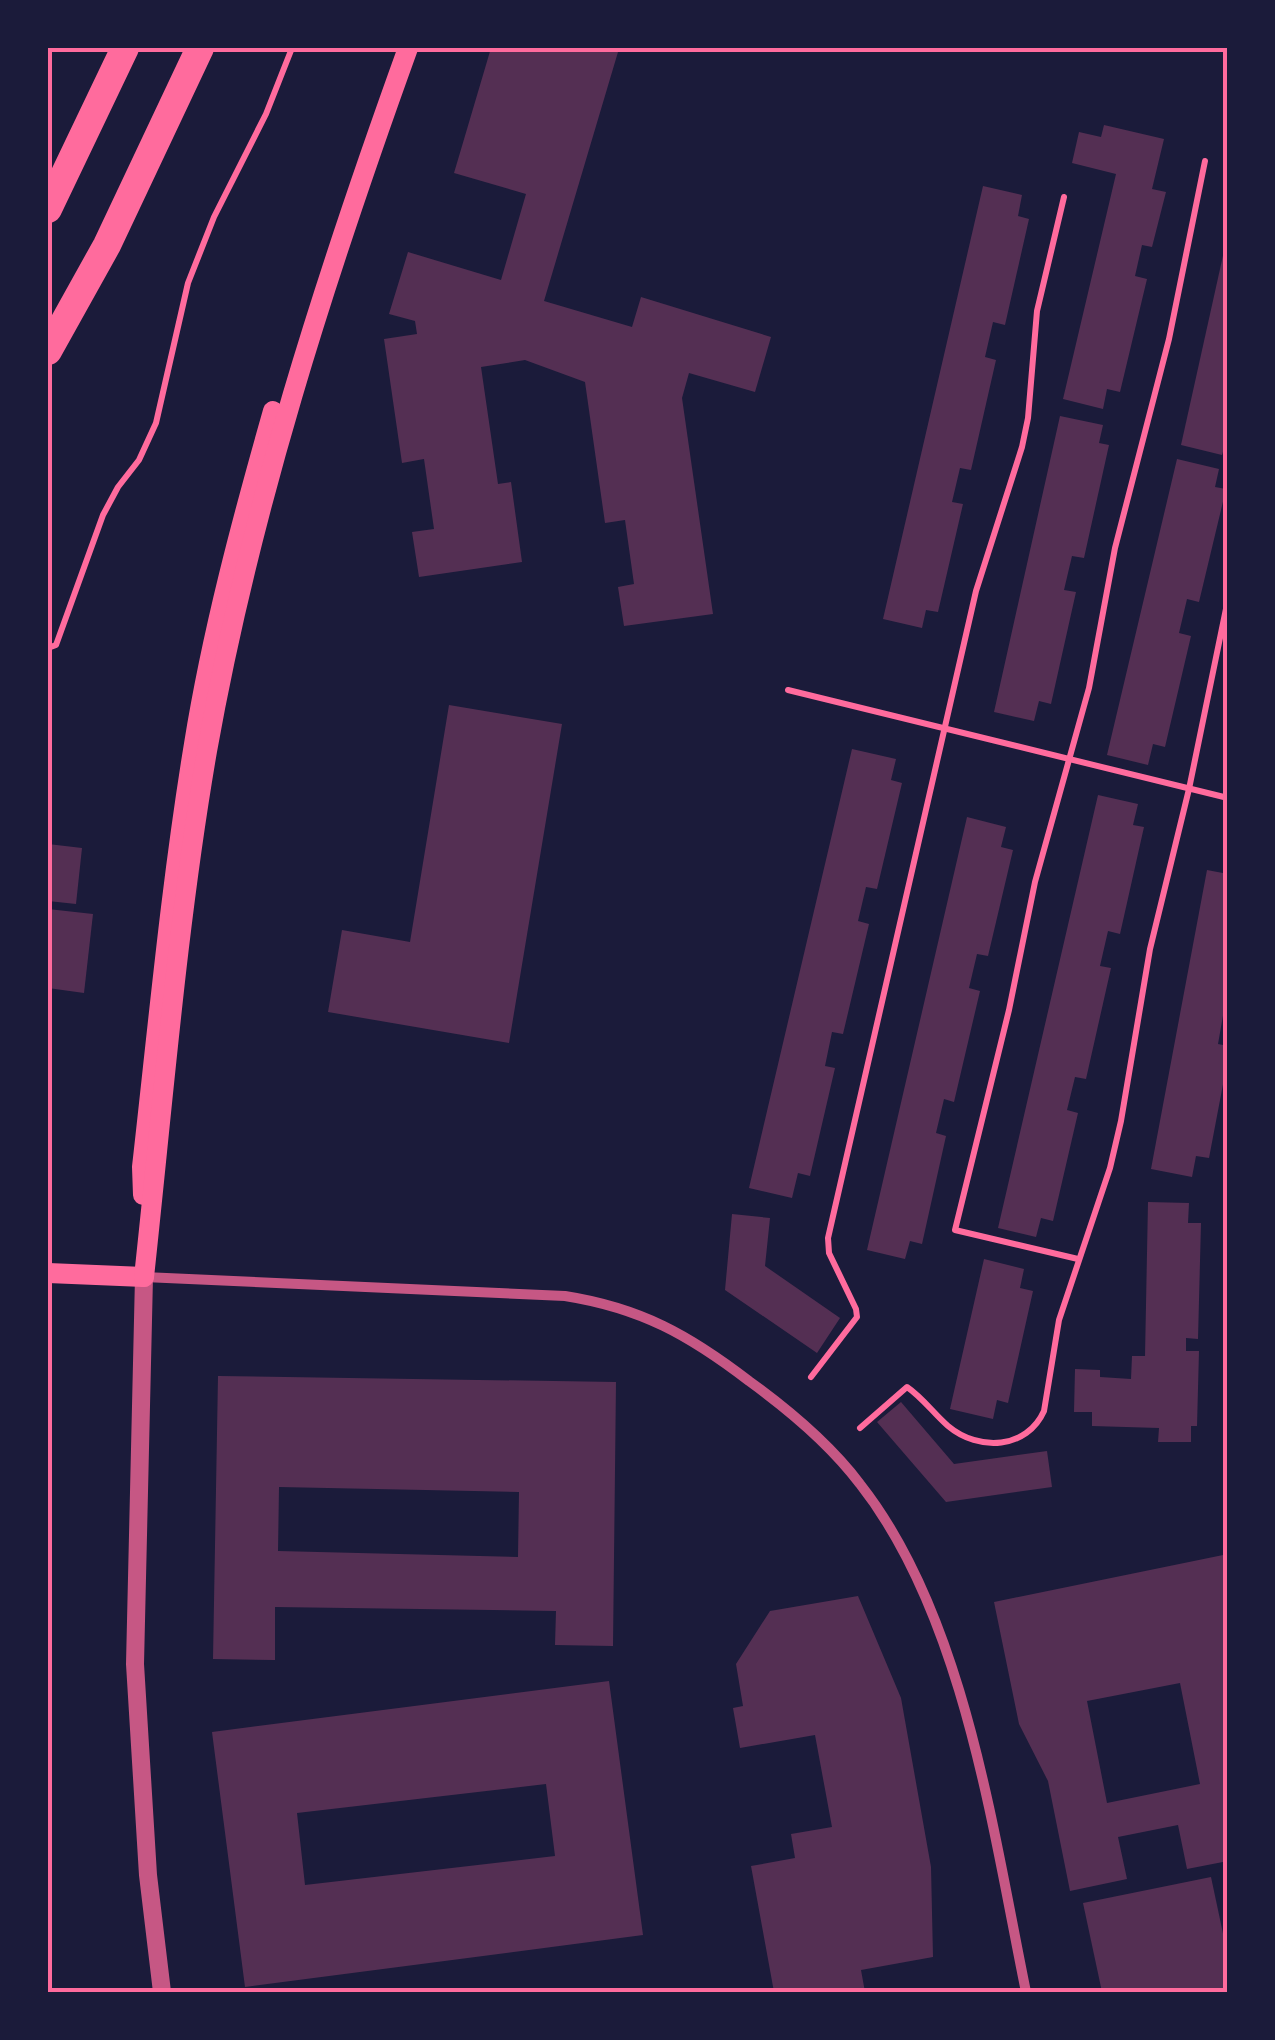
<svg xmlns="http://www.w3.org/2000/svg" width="1275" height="2040" font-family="Quicksand,sans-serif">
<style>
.building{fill:#542f53;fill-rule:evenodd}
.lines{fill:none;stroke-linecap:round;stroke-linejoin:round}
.path{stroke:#ff6b9d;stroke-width:6}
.minor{stroke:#c65784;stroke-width:10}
.tertiary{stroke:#c65784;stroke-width:18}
.secondary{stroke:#ff6b9d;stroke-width:20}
.trunk{stroke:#ff6b9d;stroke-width:28}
.neatline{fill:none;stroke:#ff6b9d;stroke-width:4}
</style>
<rect width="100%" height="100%" fill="#1b1b3a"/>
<g class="building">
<polygon points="491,48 603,48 618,52 544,301 632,327 641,297 771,337 755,392 689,373 682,398 713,614 624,626 618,587 634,584 625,520 605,523 585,382 525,360 481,367 498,484 511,482 522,562 419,577 412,532 434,529 424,459 402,463 384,339 417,334 415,321 389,314 408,252 501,280 526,194 454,173"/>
<polygon points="1104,125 1164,139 1152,189 1166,192 1152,247 1142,245 1135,276 1147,279 1120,392 1107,389 1103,409 1063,399 1116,174 1072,163 1079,132 1101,137"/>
<polygon points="983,186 1022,195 1018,216 1029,219 1005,325 993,322 985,357 996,360 971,470 960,468 952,502 963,504 938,612 926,610 922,628 883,619"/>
<polygon points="1226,242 1228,435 1222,455 1181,445"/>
<polygon points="1060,416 1103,425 1099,443 1109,445 1084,558 1072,556 1064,590 1076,592 1051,704 1039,701 1034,721 994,712"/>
<polygon points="1177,459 1219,469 1215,487 1226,489 1199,602 1187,599 1179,633 1191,636 1165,747 1153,744 1148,765 1107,755"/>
<polygon points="449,705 562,724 509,1043 328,1012 342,930 410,942"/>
<polygon points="852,749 896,759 891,780 902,783 877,889 866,887 858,921 869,924 843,1034 832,1032 825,1066 835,1068 810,1176 798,1173 792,1198 749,1188"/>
<polygon points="1098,795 1138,804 1133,825 1144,827 1120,934 1108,931 1100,966 1111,968 1086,1079 1075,1077 1067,1110 1078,1113 1053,1221 1041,1218 1036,1237 998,1228"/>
<polygon points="967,817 1006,827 1001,847 1013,850 988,956 977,954 969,988 980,991 954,1102 944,1099 936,1133 946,1136 922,1244 910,1241 905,1259 867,1250"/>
<polygon points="48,844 82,848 76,904 48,901"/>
<polygon points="1207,870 1228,874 1228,1010 1224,1010 1218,1044 1228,1046 1228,1058 1209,1158 1196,1156 1192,1177 1151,1169"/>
<polygon points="48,909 93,914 84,993 48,988"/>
<polygon points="1148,1202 1189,1203 1188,1223 1201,1223 1198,1339 1186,1338 1186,1351 1199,1351 1197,1426 1191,1426 1191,1442 1158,1442 1159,1428 1092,1426 1092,1412 1074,1412 1075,1369 1100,1370 1100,1377 1131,1379 1132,1356 1145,1356"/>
<polygon points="732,1214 770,1218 765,1266 840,1318 817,1353 725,1290"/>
<polygon points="984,1259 1024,1269 1020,1288 1033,1291 1008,1403 997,1400 993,1419 950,1409"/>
<path d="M218,1376l398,6 -3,264 -58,-1 1,-34 -281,-4v53l-62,-1zM279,1487l240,5 -1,65 -240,-6z"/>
<polygon points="901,1402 954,1464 1047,1451 1052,1487 946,1502 877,1422"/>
<path d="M1228,1554v307l-41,8 -9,-44 -60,12 9,42 -57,12 -22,-110 -29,-57 -25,-122zM1180,1683l20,101 -93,19 -20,-102z"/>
<polygon points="858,1596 901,1698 931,1867 933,1957 861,1970 865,1992 774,1992 751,1866 795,1858 791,1834 832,1827 815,1735 740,1748 733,1708 743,1706 736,1664 770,1611"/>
<path d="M609,1681l34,254 -398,52 -33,-255zM546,1784l9,72 -250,29 -8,-72z"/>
<polygon points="1211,1877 1228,1957 1228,1992 1102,1992 1083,1903"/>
</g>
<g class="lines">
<g class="path">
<polyline points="48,648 56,645 103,515 118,487 139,460 156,423 188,283 214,217 266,114 292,48"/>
<polyline points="788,690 1228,798"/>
<polyline points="1078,1259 955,1230 1009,1010 1035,882 1089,688 1115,548 1169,339 1205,161"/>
<polyline points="811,1377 857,1317 856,1309 829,1253 828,1238 976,591 1022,447 1028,418 1037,311 1064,197"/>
<path d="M860,1428l47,-41c16,11 27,27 41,39 31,26 79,23 96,-15l15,-91 51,-152 11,-47 29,-172 39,-160 39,-190"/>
</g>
<path class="minor" d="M144,1277l421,19c76,12 124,39 184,85 40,29 81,63 111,103 104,132 133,347 166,508"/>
<polyline class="tertiary" points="144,1277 135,1664 148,1875 162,1992"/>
<g class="secondary">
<path d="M143,1195l-1,-28c16,-141 29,-283 52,-423 18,-112 48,-224 79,-333"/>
<polyline points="48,1273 144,1277"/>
<path d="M144,1277c19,-175 33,-352 63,-526 43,-241 118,-473 201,-703"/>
</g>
<g class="trunk">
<polyline points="48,209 125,48"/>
<polyline points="48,351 107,245 200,48"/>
</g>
</g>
<rect width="1275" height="2040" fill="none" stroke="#1b1b3a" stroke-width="100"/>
<rect x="50" y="50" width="1175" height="1940" class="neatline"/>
</svg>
